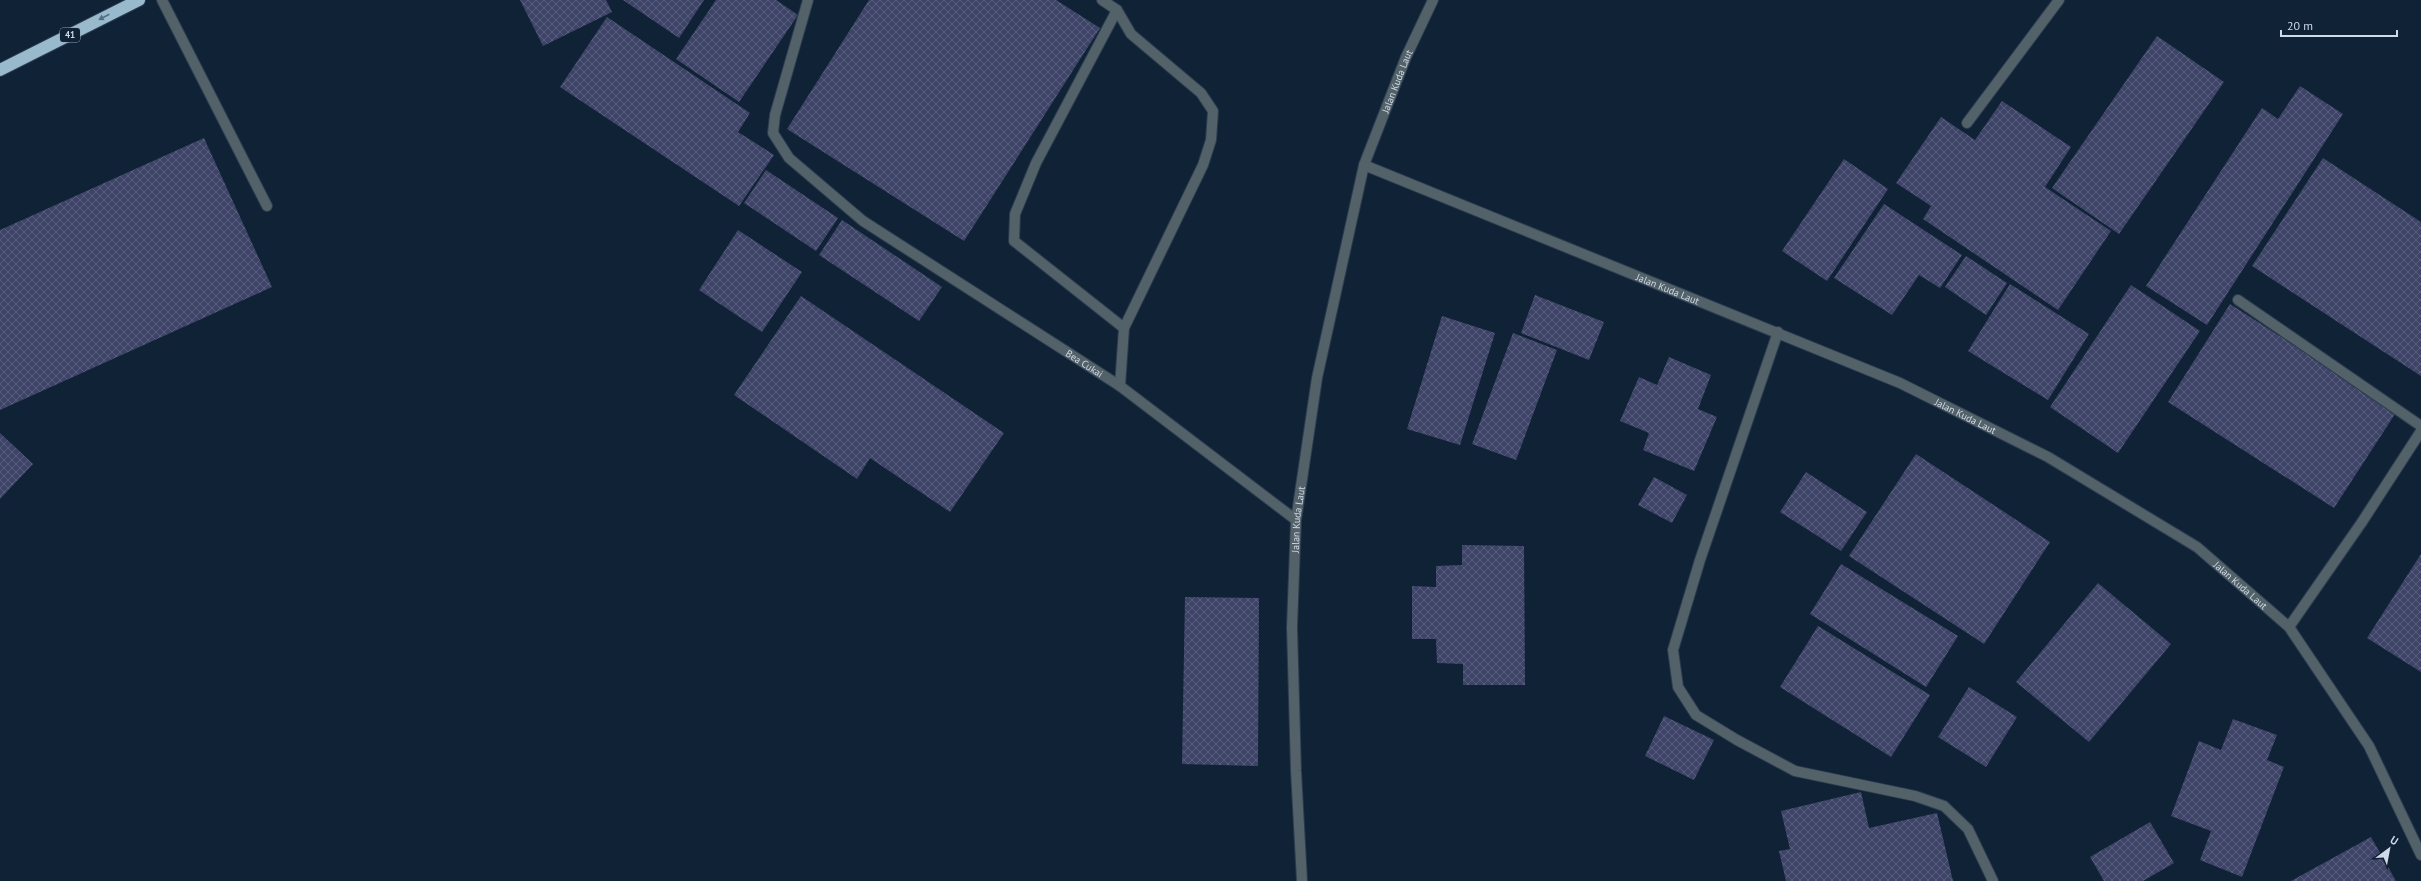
<svg xmlns="http://www.w3.org/2000/svg" width="2421" height="881" font-family="'PT Sans',sans-serif">
<style>
.building{fill:url(#building-cross-hatch)}
.lines{fill:none;stroke-linecap:round;stroke-linejoin:round}
.minor-casing{stroke:#2b3c4f;stroke-width:12}
.highway-casing{stroke:#2b3c4f;stroke-width:14}
.minor{stroke:#536168;stroke-width:10}
.highway{stroke:#98bacc;stroke-width:12}
.oneway{fill:#546e81}
.labels{text-anchor:middle;stroke-width:4;stroke-linejoin:round;paint-order:stroke}
.shield{fill:#102236;stroke:#96a3b3;stroke-width:1}
.shield-label{font-size:9px;font-weight:bold;fill:#cfdae8}
.street-label{font-size:10px;fill:#cfdae8;stroke:#102236}
</style>
<defs>
<pattern id="building-cross-hatch" width="8" height="8" patternUnits="userSpaceOnUse"><rect width="8" height="8" fill="#3e4467"/><path d="M0 0l8 8M0 8l8-8" fill="none" stroke="#595e7d"/></pattern>
</defs>
<rect width="100%" height="100%" fill="#102236"/>
<g class="building">
<polygon points="520,0 606,0 612,12 543,46"/>
<polygon points="623,0 704,0 679,38"/>
<polygon points="716,0 776,0 798,15 739,102 676,59"/>
<polygon points="869,0 1056,0 1100,28 964,241 787,129"/>
<polygon points="607,17 750,113 738,132 774,155 739,206 560,87"/>
<polygon points="2157,36 2224,82 2119,234 2052,188"/>
<polygon points="2300,86 2343,114 2207,325 2146,286 2262,108 2278,119"/>
<polygon points="2002,101 2071,147 2045,187 2111,231 2058,310 1923,219 1931,206 1896,183 1941,117 1975,140"/>
<polygon points="204,138 272,287 0,410 0,230"/>
<polygon points="2323,158 2421,222 2421,376 2252,266"/>
<polygon points="1844,159 1888,189 1827,281 1782,251"/>
<polygon points="766,170 838,218 816,251 744,203"/>
<polygon points="1884,204 1962,255 1940,288 1919,275 1892,315 1834,278"/>
<polygon points="842,220 942,287 919,321 819,255"/>
<polygon points="738,230 802,272 762,332 699,290"/>
<polygon points="1966,256 2007,283 1986,315 1945,287"/>
<polygon points="2010,284 2089,334 2048,400 1968,351"/>
<polygon points="2131,285 2200,331 2118,453 2050,407"/>
<polygon points="1535,295 1604,322 1589,360 1521,333"/>
<polygon points="801,296 1004,433 950,512 870,458 857,479 734,395"/>
<polygon points="2230,304 2397,411 2334,508 2168,402"/>
<polygon points="1442,316 1495,333 1460,445 1407,429"/>
<polygon points="1513,333 1557,350 1516,460 1472,444"/>
<polygon points="1669,357 1711,375 1698,409 1717,417 1694,471 1643,450 1649,433 1620,421 1639,377 1657,385"/>
<polygon points="0,433 33,464 0,499"/>
<polygon points="1916,454 2050,542 1984,644 1849,556"/>
<polygon points="1806,472 1867,512 1841,551 1780,512"/>
<polygon points="1654,477 1687,495 1672,523 1638,505"/>
<polygon points="1462,545 1524,546 1525,685 1463,685 1463,664 1437,663 1436,639 1412,639 1412,586 1436,587 1436,566 1462,565"/>
<polygon points="2421,554 2421,672 2367,638"/>
<polygon points="1841,564 1958,636 1926,687 1810,614"/>
<polygon points="2098,583 2171,644 2089,742 2016,682"/>
<polygon points="1185,597 1259,598 1258,766 1182,764"/>
<polygon points="1818,626 1930,695 1891,757 1780,687"/>
<polygon points="1969,687 2017,717 1986,767 1938,737"/>
<polygon points="1664,716 1714,740 1694,780 1645,756"/>
<polygon points="2233,719 2277,735 2267,760 2284,767 2242,877 2200,860 2211,831 2171,816 2199,741 2221,750"/>
<polygon points="1861,792 1869,828 1937,813 1953,881 1786,881 1779,851 1790,849 1781,811"/>
<polygon points="2150,822 2174,863 2143,881 2104,881 2090,857"/>
<polygon points="2371,837 2396,881 2291,881"/>
</g>
<g class="lines">
<g class="minor-casing">
<g id="minor">
<polyline points="162,0 267,206"/>
<path id="s1" d="M808,0l-33,115 -2,18 16,25 74,63 257,165 176,134"/>
<polyline points="1102,0 1117,10 1131,34 1201,93 1213,111 1211,140 1203,165 1124,328 1120,386"/>
<polyline points="1117,10 1036,163 1015,214 1014,241 1124,328"/>
<polyline points="1967,123 2059,0"/>
<path id="s2" d="M1364,165l536,218 148,74 149,90 92,80 80,119 52,109"/>
<polyline points="2238,300 2421,426"/>
<polyline points="1778,332 1700,560 1673,650 1678,687 1696,715 1737,740 1795,771 1915,796 1944,806 1968,829 1993,881"/>
<polyline points="2289,627 2362,522 2421,431"/>
<path id="s3" d="M1302,881l-6,-110 -4,-144 4,-107 21,-142 47,-213 42,-108 27,-57"/>
</g>
</g>
<g class="highway-casing">
<polyline id="highway" points="0,70 139,0"/>
</g>
<use href="#minor" class="minor"/>
<use href="#highway" class="highway"/>
</g>
<defs><path id="oneway-solid" d="M-6-.8H1V-3.2L6.5 0L1 3.2V.8H-6Z"/></defs>
<use class="oneway" href="#oneway-solid" transform="translate(104 17) rotate(153)"/>
<g class="labels">
<rect class="shield" x="60" y="28" width="20" height="14" rx="3"/>
<g class="shield-label">
<text x="70" y="38">41</text>
</g>
<g class="street-label">
<text dy="4" stroke="none"><textPath href="#s3" startOffset="813">Jalan Kuda Laut</textPath></text>
<text dy="4" stroke="none"><textPath href="#s2" startOffset="328">Jalan Kuda Laut</textPath></text>
<text dy="4" stroke="none"><textPath href="#s1" startOffset="528">Bea Cukai</textPath></text>
<text dy="4" stroke="none"><textPath href="#s2" startOffset="652">Jalan Kuda Laut</textPath></text>
<text dy="4" stroke="none"><textPath href="#s3" startOffset="362">Jalan Kuda Laut</textPath></text>
<text dy="4" stroke="none"><textPath href="#s2" startOffset="976">Jalan Kuda Laut</textPath></text>
</g>
</g>
<g transform="translate(2389 849) rotate(32)" stroke="#102236" stroke-width="3" paint-order="stroke">
<path d="M0-3L7 15L0 10L-7 15Z" fill="#cfdae8"/>
<text y="-6" font-size="11" font-weight="bold" text-anchor="middle" fill="#cfdae8">U</text>
</g>
<path d="M2281 30v6h116v-6" fill="none" stroke="#cfdae8" stroke-width="2"/>
<text x="2287" y="30" font-size="12" fill="#cfdae8" stroke="#102236" stroke-width="3" paint-order="stroke">20 m</text>
</svg>
